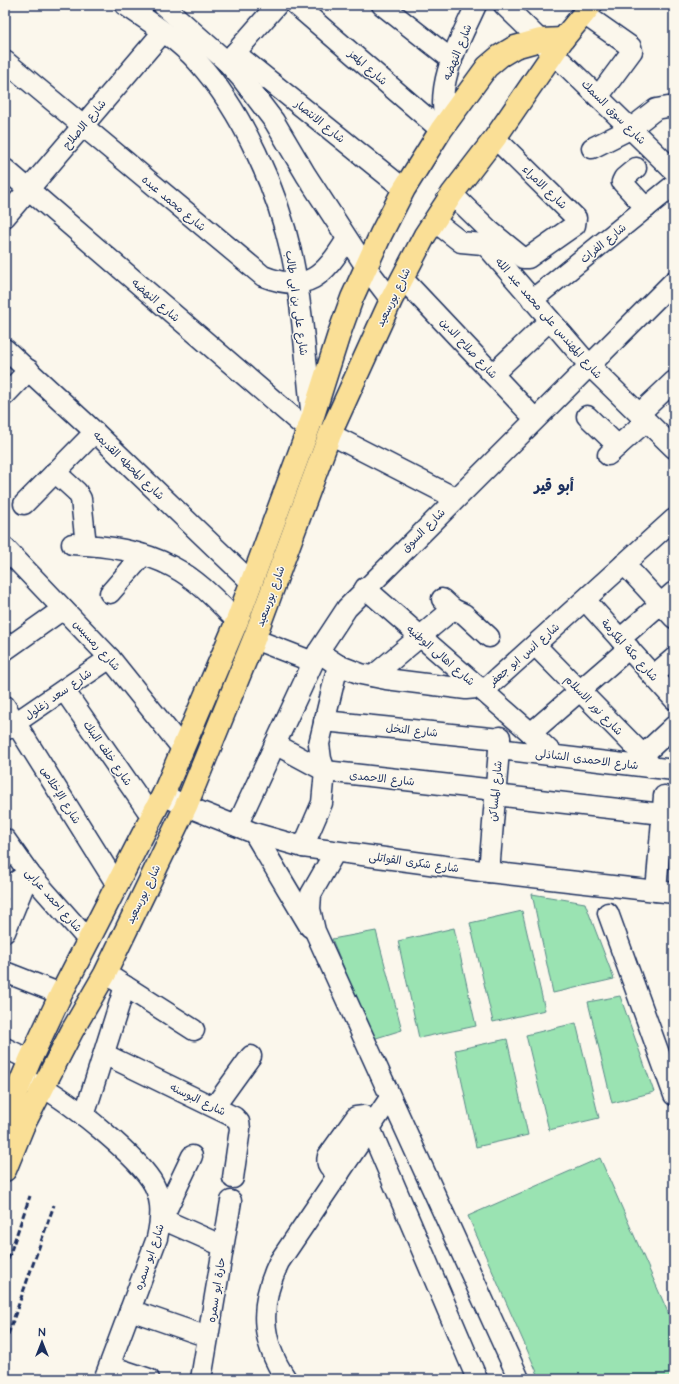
<svg xmlns="http://www.w3.org/2000/svg" width="679" height="1384" font-family="'Architects Daughter','Playpen Sans Arabic',sans-serif">
<style>
.green{fill:#9ae3b2;stroke:#5a8988}
.lines{fill:none;stroke-linecap:round;stroke-linejoin:round}
.minor-casing{stroke:#1b2f5e;stroke-width:23}
.major-casing{stroke:#1b2f5e;stroke-width:25}
.minor{stroke:#fbf7ec;stroke-width:20}
.major{stroke:#fadf96;stroke-width:22}
.rail{stroke:#1b2f5e;stroke-width:3;stroke-dasharray:6 3;stroke-linecap:butt}
.labels{text-anchor:middle;stroke-width:3;stroke-linejoin:round;paint-order:stroke}
.street-label{font-size:11px;fill:#1b2f5e;stroke:#fbf7ec}
.district-label{font-size:15px;font-weight:bold;fill:#1b2f5e;stroke:#fbf7ec}
</style>
<rect width="100%" height="100%" fill="#fbf7ec"/>
<filter id="ink" filterUnits="userSpaceOnUse"><feTurbulence type="fractalNoise" baseFrequency=".025" numOctaves="2"/><feDisplacementMap in="SourceGraphic" scale="8" xChannelSelector="R" yChannelSelector="G"/><feConvolveMatrix kernelMatrix="1 2 1 2 8 2 1 2 1" color-interpolation-filters="sRGB"/></filter>
<g filter="url(#ink)">
<g class="green">
<polygon points="532,894 585,903 614,979 553,993"/>
<polygon points="522,911 545,1010 493,1022 470,923"/>
<polygon points="454,928 476,1026 419,1038 398,941"/>
<polygon points="376,931 402,1030 373,1039 332,939"/>
<polygon points="620,996 654,1092 612,1103 588,1002"/>
<polygon points="576,1023 599,1118 549,1130 526,1035"/>
<polygon points="507,1039 528,1135 476,1147 455,1050"/>
<polygon points="600,1158 674,1326 674,1379 540,1379 468,1216"/>
</g>
<g class="lines">
<g class="minor-casing">
<g id="minor">
<path d="M125,5c25,17 52,34 72,56 46,51 80,128 95,195 11,53 14,109 20,163"/>
<polyline points="163,5 227,62 242,79 274,121 306,175 366,267 391,300"/>
<polyline points="296,5 441,130"/>
<polyline points="382,5 452,60"/>
<polyline points="504,5 674,171"/>
<polyline points="584,14 631,47 632,51 598,97"/>
<polyline points="235,53 404,189"/>
<path d="M5,61l258,215c45,18 61,0 84,-37"/>
<polyline points="227,62 277,5"/>
<path d="M445,123c-9,-43 14,-80 31,-118"/>
<polyline points="592,148 630,129 656,109 674,106"/>
<polyline points="636,168 624,178 622,182 646,208"/>
<polyline points="5,169 308,430"/>
<polyline points="452,194 490,231 523,258 528,258 575,225 576,218 495,138"/>
<polyline points="5,217 163,32"/>
<polyline points="434,221 461,242 483,244 489,249 589,365 674,448"/>
<polyline points="402,278 535,419"/>
<polyline points="532,300 674,185"/>
<polyline points="5,349 95,432 251,582"/>
<polyline points="493,374 550,320"/>
<polyline points="5,395 29,370"/>
<polyline points="639,414 674,381"/>
<polyline points="587,416 618,446"/>
<polyline points="330,434 455,498"/>
<polyline points="608,455 646,421"/>
<polyline points="55,472 77,492 81,499 86,545"/>
<polyline points="24,504 95,432"/>
<path d="M72,544c34,2 70,6 101,23 25,13 44,34 64,54"/>
<polyline points="5,548 110,658 182,748"/>
<polyline points="624,564 674,618"/>
<polyline points="365,588 531,733 554,755"/>
<polyline points="110,593 143,555"/>
<polyline points="442,599 453,609 464,614 489,637"/>
<polyline points="585,600 674,699"/>
<polyline points="254,639 313,662"/>
<polyline points="620,639 674,592"/>
<polyline points="535,645 643,755 652,767"/>
<polyline points="5,650 63,609"/>
<polyline points="318,652 338,665 361,674 386,679 466,689 488,687 674,519"/>
<polyline points="373,676 453,609"/>
<polyline points="653,676 674,658"/>
<polyline points="64,690 152,817"/>
<polyline points="5,706 117,885"/>
<polyline points="324,721 500,739"/>
<polyline points="5,730 110,658"/>
<polyline points="531,733 629,648"/>
<polyline points="275,744 325,771 495,790"/>
<polyline points="499,749 674,770"/>
<polyline points="643,755 674,726"/>
<polyline points="163,795 186,806 254,833 303,847 489,872 674,893"/>
<polyline points="495,795 662,814"/>
<polyline points="237,826 318,652 347,608 674,281"/>
<polyline points="254,833 310,927"/>
<polyline points="5,839 29,873 89,941"/>
<polyline points="303,847 322,803 325,771 321,759 319,744 338,665"/>
<polyline points="335,852 311,894 310,909 315,931 519,1379"/>
<polyline points="489,872 500,737"/>
<polyline points="5,889 29,873"/>
<polyline points="656,891 664,796"/>
<polyline points="608,913 674,1095"/>
<polyline points="5,932 29,873"/>
<polyline points="5,972 61,994"/>
<polyline points="114,979 194,1030"/>
<polyline points="5,1048 30,1060"/>
<polyline points="104,1054 234,1117 239,1122 240,1129 233,1178"/>
<path d="M22,1079c6,3 13,5 20,8 27,14 98,71 112,98 9,17 7,35 3,53l-52,139"/>
<polyline points="215,1106 251,1056"/>
<polyline points="84,1116 125,986"/>
<polyline points="370,1128 477,1379"/>
<polyline points="192,1156 162,1219 223,1246"/>
<path d="M339,1174c-7,-5 -14,-8 -11,-18l28,-39 8,-1 10,6"/>
<polyline points="130,1310 208,1337"/>
<polyline points="110,1366 149,1379"/>
<polyline points="201,1379 231,1201"/>
<path d="M286,1379c-26,-39 -27,-75 -7,-117l111,-164"/>
</g>
</g>
<g class="major-casing">
<g id="major">
<polyline points="5,1119 30,1060 61,994 163,795 237,621 312,419 339,334 352,298 381,234 404,189 441,130 487,67 500,56 515,47 540,40 563,39"/>
<polyline points="5,1170 23,1126 72,1031 105,974 186,806 254,639 330,434 391,300 425,235 452,194 495,138 563,39 591,5"/>
</g>
</g>
<use href="#minor" class="minor"/>
<use href="#major" class="major"/>
<g class="rail">
<polyline points="5,1268 30,1196"/>
<polyline points="5,1343 54,1205"/>
</g>
</g>
</g>
<g class="labels">
<g class="street-label">
<text transform="translate(457 52) rotate(-68)" y="4">شارع النهضه</text>
<text transform="translate(368 67) rotate(41)" y="4">شارع المعز</text>
<text transform="translate(614 112) rotate(45)" y="4">شارع سوق السمك</text>
<text transform="translate(320 121) rotate(39)" y="4">شارع الانتصار</text>
<text transform="translate(84 124) rotate(-50)" y="4">شارع الاصلاح</text>
<text transform="translate(545 187) rotate(44)" y="4">شارع الامراء</text>
<text transform="translate(174 203) rotate(40)" y="4">شارع محمد عبده</text>
<text transform="translate(603 243) rotate(-39)" y="4">شارع الفرات</text>
<text transform="translate(393 297) rotate(-64)" y="4">شارع بورسعيد</text>
<text transform="translate(156 300) rotate(41)" y="4">شارع النهضه</text>
<text transform="translate(297 303) rotate(82)" y="4">شارع على بن ابى طالب</text>
<text transform="translate(549 318) rotate(49)" y="4">شارع المهندس على محمد عبد الله</text>
<text transform="translate(469 348) rotate(47)" y="4">شارع صلاح الدين</text>
<text transform="translate(129 465) rotate(44)" y="4">شارع المحطه القديمه</text>
<text transform="translate(423 530) rotate(-45)" y="4">شارع السوق</text>
<text transform="translate(270 596) rotate(-70)" y="4">شارع بورسعيد</text>
<text transform="translate(97 645) rotate(48)" y="4">شارع رمسيس</text>
<text transform="translate(630 650) rotate(48)" y="4">شارع مكة المكرمة</text>
<text transform="translate(524 654) rotate(-41)" y="4">شارع انس ابو جعفر</text>
<text transform="translate(441 655) rotate(41)" y="4">شارع اهالى الوطنيه</text>
<text transform="translate(58 694) rotate(-35)" y="4">شارع سعد زغلول</text>
<text transform="translate(594 705) rotate(46)" y="4">شارع نور الاسلام</text>
<text transform="translate(412 730) rotate(6)" y="4">شارع النخل</text>
<text transform="translate(108 753) rotate(55)" y="4">شارع خلف البنك</text>
<text transform="translate(587 759) rotate(7)" y="4">شارع الاحمدى الشاذلى</text>
<text transform="translate(382 778) rotate(6)" y="4">شارع الاحمدى</text>
<text transform="translate(495 791) rotate(-85)" y="4">شارع المساكن</text>
<text transform="translate(61 795) rotate(58)" y="4">شارع الإخلاص</text>
<text transform="translate(414 862) rotate(8)" y="4">شارع شكرى القواتلى</text>
<text transform="translate(143 894) rotate(-64)" y="4">شارع بورسعيد</text>
<text transform="translate(54 900) rotate(49)" y="4">شارع احمد عرابى</text>
<text transform="translate(198 1099) rotate(26)" y="4">شارع البوسنه</text>
<text transform="translate(149 1257) rotate(-71)" y="4">شارع ابو سمره</text>
<text transform="translate(216 1290) rotate(-81)" y="4">حارة ابو سمره</text>
</g>
<g class="district-label">
<text x="554" y="491">أبو قير</text>
</g>
</g>
<rect width="679" height="1384" fill="none" stroke="#fbf7ec" stroke-width="20"/>
<rect x="10" y="10" width="659" height="1364" fill="none" stroke="#1b2f5e" stroke-width="1.5" filter="url(#ink)"/>
<g transform="translate(42 1342)" stroke="#fbf7ec" stroke-width="3" paint-order="stroke">
<path d="M0-3L7 15L0 10L-7 15Z" fill="#1b2f5e"/>
<text y="-6" font-size="11" font-weight="bold" text-anchor="middle" fill="#1b2f5e">N</text>
</g>
</svg>
